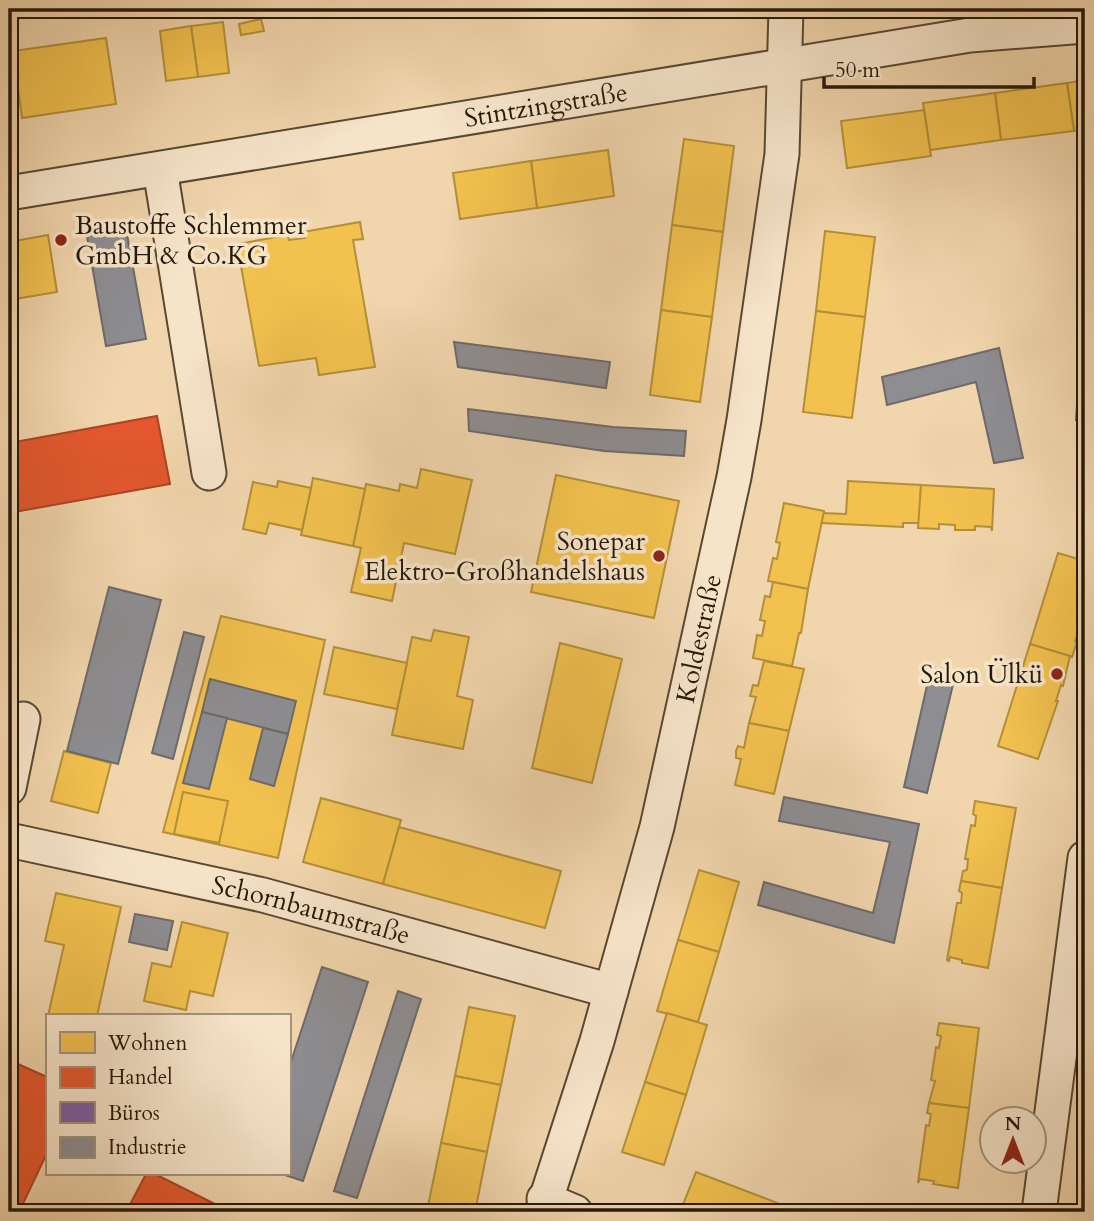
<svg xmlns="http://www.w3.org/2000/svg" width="1094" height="1221" font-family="Cardo,serif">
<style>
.homes{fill:#f2c14e;stroke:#b48f39;stroke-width:2}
.shops{fill:#e4572e;stroke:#ab4423;stroke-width:2}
.offices{fill:#7b5ea7;stroke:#614978;stroke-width:2}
.industry{fill:#8d8d92;stroke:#6e6a69;stroke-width:2}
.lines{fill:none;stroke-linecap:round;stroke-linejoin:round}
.minor-casing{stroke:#584832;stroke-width:37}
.minor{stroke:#f6e4c9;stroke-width:33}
.poi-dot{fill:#8f2418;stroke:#f6e4c9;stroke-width:2.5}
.labels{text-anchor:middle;stroke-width:7;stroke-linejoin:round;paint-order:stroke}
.street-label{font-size:26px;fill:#251909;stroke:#f6e4c9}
.poi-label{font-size:26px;fill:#251909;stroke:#f6e4c9;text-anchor:end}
</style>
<rect width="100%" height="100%" fill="#f1d5ac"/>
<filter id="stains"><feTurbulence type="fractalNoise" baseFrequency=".00286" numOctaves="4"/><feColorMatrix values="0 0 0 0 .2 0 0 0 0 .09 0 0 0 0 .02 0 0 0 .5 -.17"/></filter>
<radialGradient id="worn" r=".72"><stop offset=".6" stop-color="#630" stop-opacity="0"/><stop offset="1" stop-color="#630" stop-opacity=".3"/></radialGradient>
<g class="homes">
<polygon points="261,19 264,31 241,35 239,24"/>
<polygon points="223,22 229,73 198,77 191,26"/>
<polygon points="191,26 198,77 166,81 160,31"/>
<polygon points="106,38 116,104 22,118 13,51"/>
<polygon points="1085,80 1085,129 1074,131 1067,83"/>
<polygon points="1067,83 1074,131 1001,140 995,93"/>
<polygon points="995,93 1001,140 930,150 923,103"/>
<polygon points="924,110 931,156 847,168 841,121"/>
<polygon points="684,139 734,146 723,232 672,225"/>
<polygon points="608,150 614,196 537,208 531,161"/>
<polygon points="531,161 537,208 460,219 453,173"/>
<polygon points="360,222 363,239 353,240 375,367 319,375 316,358 259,366 237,244 288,235 289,240 305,238 303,232"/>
<polygon points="672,225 723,232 712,317 661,310"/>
<polygon points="825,231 875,237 865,317 816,311"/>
<polygon points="48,235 57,292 9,300 9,242"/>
<polygon points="661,310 712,317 700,402 650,395"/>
<polygon points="816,311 865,317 852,418 803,412"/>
<polygon points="421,469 472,480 455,554 404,543 392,601 351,592 361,548 353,546 366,484 399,491 400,484 417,488"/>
<polygon points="556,475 679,501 654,618 531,592"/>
<polygon points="313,478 365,489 353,546 301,535"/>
<polygon points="278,481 311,488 302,530 269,523 266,534 243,529 253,482 277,487"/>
<polygon points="848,481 921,485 919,523 903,523 903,527 821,523 823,513 846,514"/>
<polygon points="921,485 994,489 992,531 991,527 975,526 975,530 955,530 955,525 939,524 939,529 918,528"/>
<polygon points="784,503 824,511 808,589 768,581 773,558 777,559 780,543 776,542"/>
<polygon points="1058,553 1085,561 1085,617 1075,641 1077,642 1072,657 1030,644"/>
<polygon points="773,582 808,589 801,633 799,633 792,666 753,658 757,635 762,636 765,621 760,620 765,596 770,597"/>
<polygon points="221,616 325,640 278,858 163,832"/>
<polygon points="434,630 469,637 457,696 473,700 463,749 392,735 412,637 431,641"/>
<polygon points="560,643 622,659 592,783 532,768"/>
<polygon points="1030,644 1070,656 1063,686 1061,685 1056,701 1058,701 1038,759 998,746"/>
<polygon points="334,647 407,663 397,709 324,694"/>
<polygon points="764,661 804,669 789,731 749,723 756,697 750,696 753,685 758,686"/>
<polygon points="749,723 789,731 774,794 735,785 741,759 736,758 736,751 738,746 744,748"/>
<polygon points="64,751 111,763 98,813 51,801"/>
<polygon points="183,792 228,801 219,843 174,834"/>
<polygon points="321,798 401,820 383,884 303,862"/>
<polygon points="975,801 1016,808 1002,888 961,881 963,871 967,870 968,859 965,859 971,825 975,826 976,816 973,814"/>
<polygon points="399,827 561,871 545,928 383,884"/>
<polygon points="699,870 739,882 719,952 678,940"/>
<polygon points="961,881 1002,888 988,968 962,963 962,960 950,957 949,961 947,960 957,903 961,903 962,893 959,891"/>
<polygon points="56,893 121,907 97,1016 48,1016 64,945 45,941"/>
<polygon points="182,922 228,933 213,996 190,991 186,1010 144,1001 152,963 171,967"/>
<polygon points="678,940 719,952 698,1022 657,1011"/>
<polygon points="469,1007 515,1016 501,1085 455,1076"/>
<polygon points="667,1013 707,1025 686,1095 645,1082"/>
<polygon points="939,1023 979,1028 969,1108 929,1103 935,1081 931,1080 936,1047 939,1048 941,1036 937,1035"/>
<polygon points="455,1076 501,1085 487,1152 441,1143"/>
<polygon points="645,1082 686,1095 664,1165 622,1152"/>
<polygon points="929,1103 969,1108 958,1188 933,1184 934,1181 920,1179 918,1183 926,1125 929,1126 931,1114 927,1113"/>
<polygon points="441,1143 487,1152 475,1212 459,1212 428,1206"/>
<polygon points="696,1172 780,1204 777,1212 680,1212"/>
</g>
<g class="shops">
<polygon points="157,416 170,484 9,513 9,443"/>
<polygon points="9,1060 47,1077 47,1153 19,1212 9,1212"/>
<polygon points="146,1174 155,1174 215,1204 211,1212 126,1212"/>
</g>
<polygon class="offices" points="682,9 731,9 731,15 681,14"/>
<g class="industry">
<polygon points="126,229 146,339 106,346 87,236"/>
<polygon points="1085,282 1085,420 1076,420"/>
<polygon points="454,342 610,362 606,388 458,367"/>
<polygon points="999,348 1023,458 994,463 976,382 887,405 882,377"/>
<polygon points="468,409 613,427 686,431 684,456 604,451 469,431"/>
<polygon points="109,587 161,600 118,764 67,751"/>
<polygon points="184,632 204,637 173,759 152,753"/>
<polygon points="931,668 956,672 927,793 904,787"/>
<polygon points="210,679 296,701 288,734 202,712"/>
<polygon points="202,712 227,718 209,789 183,783"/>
<polygon points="263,728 288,734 274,786 250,779"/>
<polygon points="784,797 919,824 894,943 758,905 764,882 873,913 890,842 779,821"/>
<polygon points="135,914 173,921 167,950 129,942"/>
<polygon points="322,967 368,982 303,1181 282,1174 289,1174 289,1068"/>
<polygon points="398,991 421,999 357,1198 334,1191"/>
</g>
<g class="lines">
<g class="minor-casing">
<g id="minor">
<polyline points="160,169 209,473"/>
<path id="s1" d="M9,193l961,-158 115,-9"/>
<polyline points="9,788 23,719"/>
<path id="s2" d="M9,840l254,55 348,96"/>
<polyline points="544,1199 575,1212"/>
<path id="s3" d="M542,1212l55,-171 60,-214 77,-350 10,-57 38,-266 4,-145"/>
<polyline points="1039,1212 1085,858"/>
</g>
</g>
<use href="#minor" class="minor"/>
</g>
<g class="poi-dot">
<circle cx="61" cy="240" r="7"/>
<circle cx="659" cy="556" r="7"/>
<circle cx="1057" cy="674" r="7"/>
</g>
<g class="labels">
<g class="street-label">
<text dy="9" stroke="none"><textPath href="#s1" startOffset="544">Stintzingstraße</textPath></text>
<text dy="9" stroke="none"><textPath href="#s3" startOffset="595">Koldestraße</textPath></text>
<text dy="9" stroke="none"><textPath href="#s2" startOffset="310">Schornbaumstraße</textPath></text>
</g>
<g class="poi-label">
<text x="75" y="234" text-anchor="start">Baustoffe Schlemmer<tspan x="75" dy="30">GmbH &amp; Co.KG</tspan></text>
<text x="645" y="550">Sonepar<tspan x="645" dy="30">Elektro-Großhandelshaus</tspan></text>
<text x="1043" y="683">Salon Ülkü</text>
</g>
</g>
<rect width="1094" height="1221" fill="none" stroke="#f1d5ac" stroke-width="35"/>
<rect x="10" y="10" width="1073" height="1200" fill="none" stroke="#251909" stroke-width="3.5"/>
<rect x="18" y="18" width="1059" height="1186" fill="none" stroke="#251909" stroke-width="2"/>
<rect x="46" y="1014" width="245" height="161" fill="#f6e4c9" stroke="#a2937c" stroke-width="2"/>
<rect x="60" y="1032" width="35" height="21" fill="#f2c14e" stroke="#a2937c" stroke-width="2"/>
<text x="108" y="1050" font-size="21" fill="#251909">Wohnen</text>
<rect x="60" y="1067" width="35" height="21" fill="#e4572e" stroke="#a2937c" stroke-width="2"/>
<text x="108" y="1084" font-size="21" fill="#251909">Handel</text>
<rect x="60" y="1102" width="35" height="21" fill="#7b5ea7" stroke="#a2937c" stroke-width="2"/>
<text x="108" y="1120" font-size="21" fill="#251909">Büros</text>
<rect x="60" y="1137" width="35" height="21" fill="#8d8d92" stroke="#a2937c" stroke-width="2"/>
<text x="108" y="1154" font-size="21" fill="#251909">Industrie</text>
<g transform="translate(1013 1140)"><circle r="33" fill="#f6e4c9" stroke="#a2937c" stroke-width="2"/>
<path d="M0-5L12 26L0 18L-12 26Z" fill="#8f2418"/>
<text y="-10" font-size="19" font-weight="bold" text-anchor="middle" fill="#251909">N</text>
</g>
<path d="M824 77v10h210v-10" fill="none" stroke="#251909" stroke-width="3.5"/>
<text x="835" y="77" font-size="21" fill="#251909" stroke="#f6e4c9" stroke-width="5" paint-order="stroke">50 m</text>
<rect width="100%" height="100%" filter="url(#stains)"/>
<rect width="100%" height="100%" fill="url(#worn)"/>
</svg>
